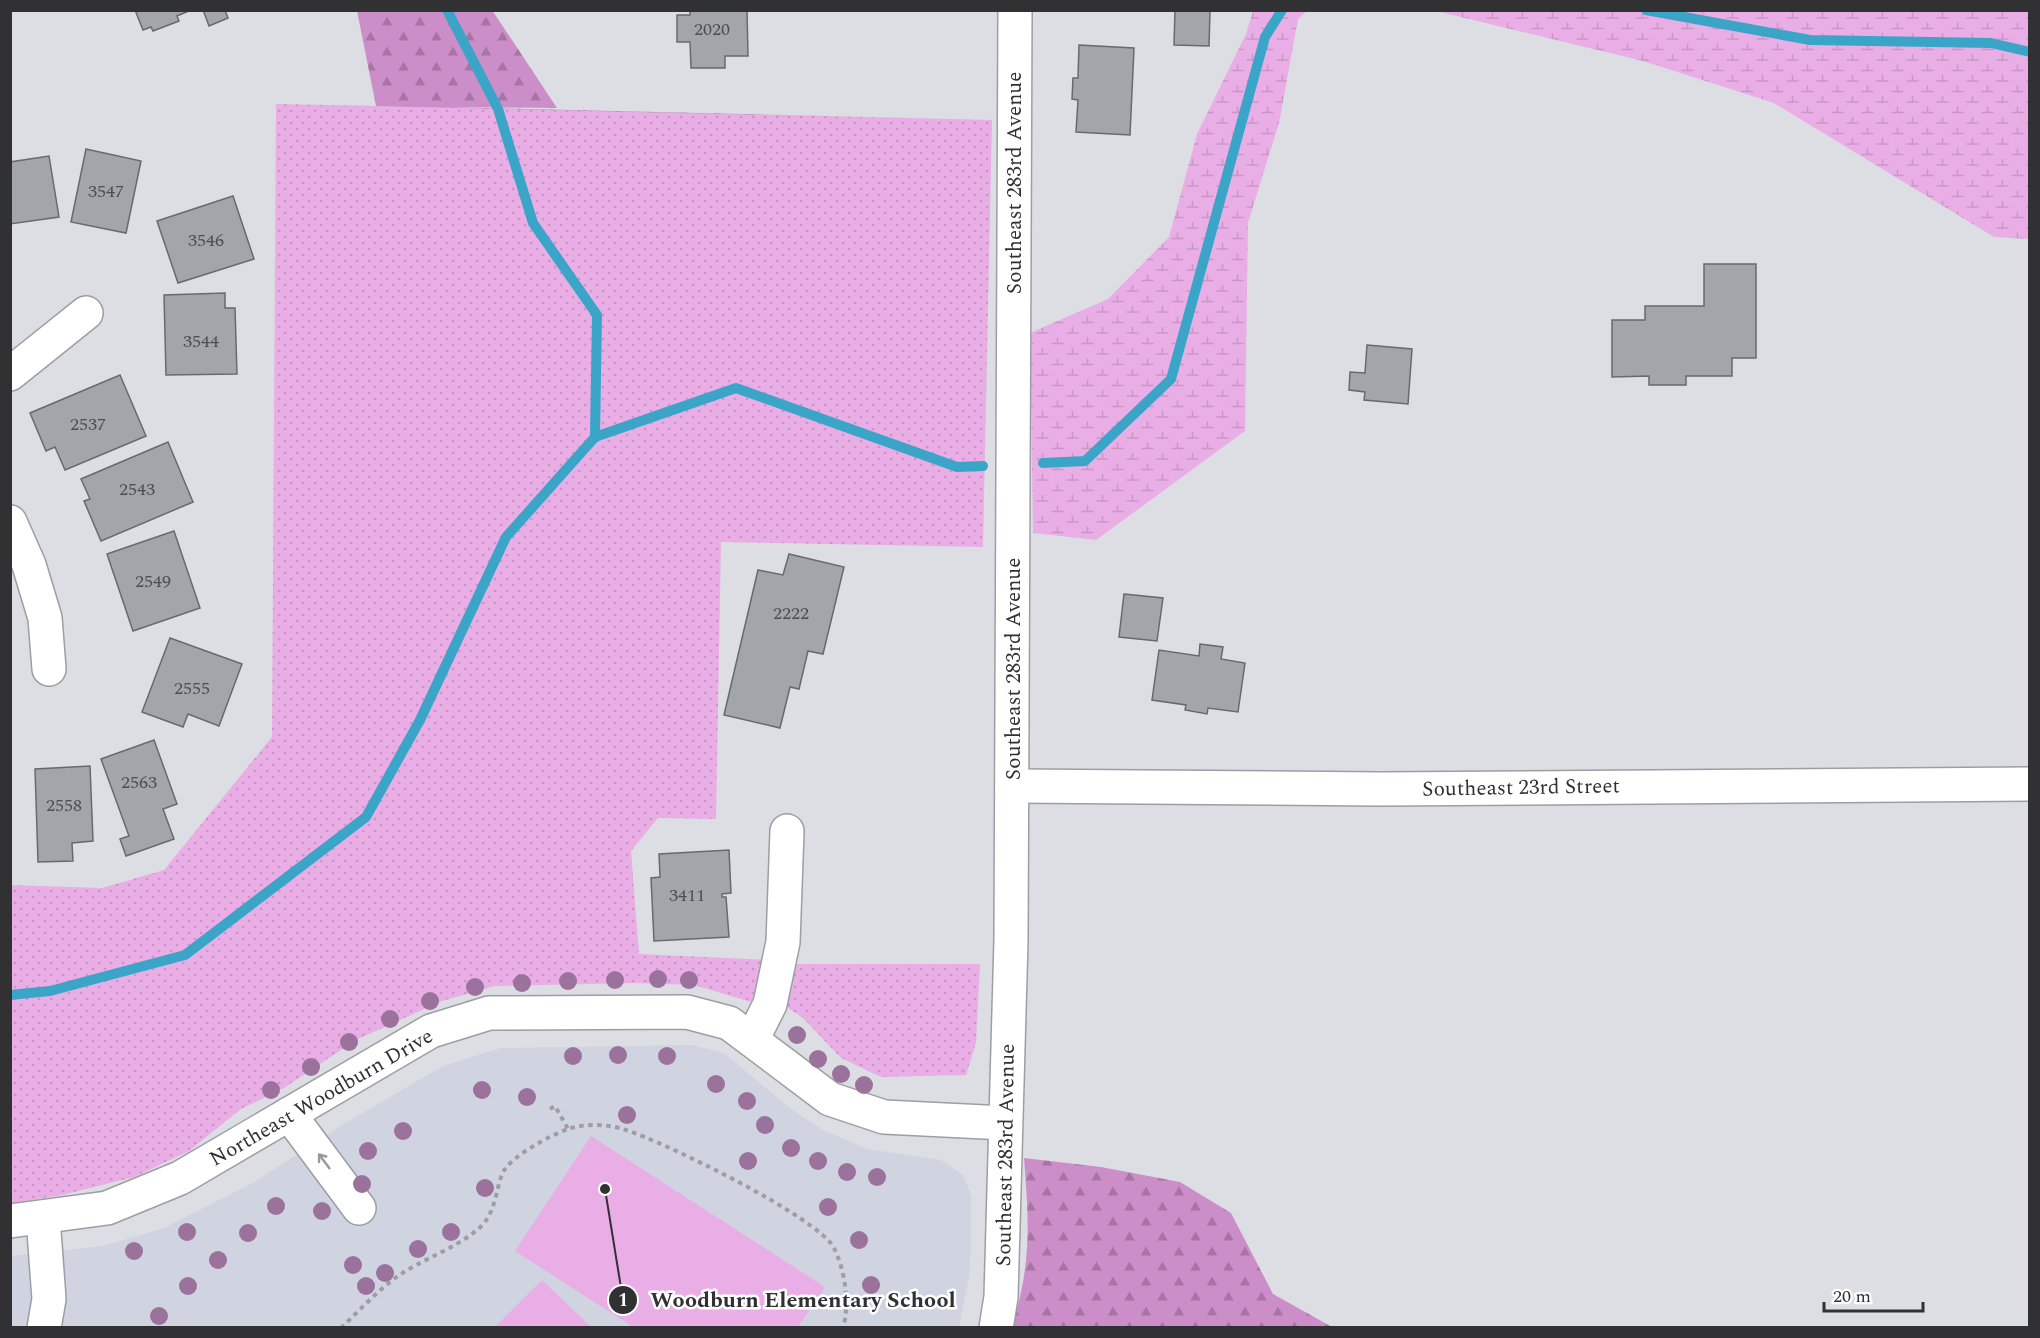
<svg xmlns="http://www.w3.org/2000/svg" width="2040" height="1338" font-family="Spectral,serif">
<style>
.built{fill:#d0d3e0}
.grass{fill:url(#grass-dots)}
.forest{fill:url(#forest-firs)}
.wetland{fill:url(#wetland-marsh)}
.garden{fill:#eaaee6}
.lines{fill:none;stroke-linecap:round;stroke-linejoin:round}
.stream{stroke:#3ba5c8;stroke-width:10}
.building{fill:#a2a6ab;stroke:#666a6e;stroke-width:1.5}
.minor-casing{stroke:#9d9ea4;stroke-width:36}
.path{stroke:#9d9ea3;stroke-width:4;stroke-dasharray:4.5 4.5;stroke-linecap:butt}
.minor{stroke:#fff;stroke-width:33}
.tree{fill:#9a729c}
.oneway{stroke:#98989a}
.labels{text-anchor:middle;stroke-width:5;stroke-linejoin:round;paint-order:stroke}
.number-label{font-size:18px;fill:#4d4e52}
.street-label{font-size:21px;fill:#313134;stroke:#fff}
.leader{fill:none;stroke:#313134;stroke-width:2}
.callout-dot{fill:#313134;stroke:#fff;stroke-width:2}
.mark-label{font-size:18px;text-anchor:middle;font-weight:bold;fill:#fff}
.callout-label{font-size:22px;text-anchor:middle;font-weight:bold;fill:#313134;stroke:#fff;stroke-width:5;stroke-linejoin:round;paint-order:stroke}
</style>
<defs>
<pattern id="grass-dots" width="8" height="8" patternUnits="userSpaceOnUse" patternTransform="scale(1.5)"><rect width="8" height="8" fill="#eaaee6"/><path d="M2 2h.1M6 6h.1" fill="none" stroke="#c996c6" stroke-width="1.8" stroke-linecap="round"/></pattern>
<pattern id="forest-firs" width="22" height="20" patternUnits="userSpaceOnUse" patternTransform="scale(1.5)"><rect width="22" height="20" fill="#cc8ec8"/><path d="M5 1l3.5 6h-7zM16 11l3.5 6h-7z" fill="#a675a3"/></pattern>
<pattern id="wetland-marsh" width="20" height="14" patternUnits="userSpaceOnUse" patternTransform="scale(1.5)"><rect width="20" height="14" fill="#eaaee6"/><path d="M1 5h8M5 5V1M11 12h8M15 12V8" fill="none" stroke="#c996c6"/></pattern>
</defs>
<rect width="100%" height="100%" fill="#dddee4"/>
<polygon class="built" points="692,1045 724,1053 791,1109 823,1130 867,1149 941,1160 963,1175 971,1195 971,1243 969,1277 959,1327 11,1328 11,1256 103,1246 164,1228 253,1183 342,1125 443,1066 501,1048"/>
<g class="grass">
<polygon points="276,104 992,120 983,547 721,542 716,819 658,818 631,851 639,954 768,960 751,1002 694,985 635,983 495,986 442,1001 356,1040 284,1088 241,1109 189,1151 134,1177 62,1195 11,1203 10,885 102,888 164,870 272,737"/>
<polygon points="795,964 980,964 976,1043 966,1075 881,1077 841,1058 802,1017 785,1006"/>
</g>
<g class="forest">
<polygon points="492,10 557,108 443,107 992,120 276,104 376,106 357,11"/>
<path d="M1024,1158l77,9 79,15 51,31 42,81 59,33 -321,1c21,-62 18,-106 13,-170z"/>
</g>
<g class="wetland">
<polygon points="1253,11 1307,11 1298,19 1279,123 1248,223 1245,431 1096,540 1033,533 1030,333 1108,299 1169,237 1197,134 1246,34"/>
<polygon points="1436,11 2029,11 2029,239 1994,237 1774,103 1643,61"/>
</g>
<g class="garden">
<polygon points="591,1136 825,1287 798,1327 633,1327 515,1251"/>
<polygon points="542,1280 591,1327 495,1327"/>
</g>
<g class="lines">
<g class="stream">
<polyline points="447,10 498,109 533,223 597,315 595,437"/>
<polyline points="1646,10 1810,40 1991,43 2030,52"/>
<polyline points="1043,463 1085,461 1171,379 1265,37 1282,10"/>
<polyline points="10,995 50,991 185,955 366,817 420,720 506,537 595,437 736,388 957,467 983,466"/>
</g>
</g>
<g class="building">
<polygon points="135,10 191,10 177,16 179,21 153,31 151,27 143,30"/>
<polygon points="203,10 225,10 228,18 209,26"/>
<polygon points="690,10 747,10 748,56 725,56 725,68 691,68 690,42 677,42 677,15 690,15"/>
<polygon points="1175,10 1228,10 1210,11 1209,46 1174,45"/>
<polygon points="1079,45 1134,48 1130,135 1076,132 1078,100 1072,99 1073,78 1078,78"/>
<polygon points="86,149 141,161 126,233 71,222"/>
<polygon points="49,156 59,217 10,224 10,162"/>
<polygon points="233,196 254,259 178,283 157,221"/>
<polygon points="1704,264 1756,264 1756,358 1732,358 1732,376 1686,376 1686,385 1649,385 1649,376 1612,377 1612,320 1645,320 1645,306 1704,306"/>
<polygon points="225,293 225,308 235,308 237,374 166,375 164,295"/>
<polygon points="1367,345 1412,349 1408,404 1364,400 1365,392 1349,390 1350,372 1365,373"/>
<polygon points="120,375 146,436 65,470 55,447 46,451 30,413"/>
<polygon points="168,442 193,502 101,541 84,501 90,499 81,479"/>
<polygon points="174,531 200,608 133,631 107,554"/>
<polygon points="789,554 844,567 823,654 808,651 799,689 790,687 780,728 724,715 758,570 783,575"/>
<polygon points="1124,594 1163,598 1157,641 1119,637"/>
<polygon points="170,638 242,664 219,726 188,714 183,727 142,712"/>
<polygon points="1200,644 1223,647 1221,659 1245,663 1238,712 1208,708 1207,714 1185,710 1186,705 1152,700 1159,650 1199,656"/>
<polygon points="154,740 177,804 163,809 174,839 126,856 120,839 129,836 101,759"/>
<polygon points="90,766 93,841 72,843 73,861 38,862 35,769"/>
<polygon points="729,850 731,893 722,894 722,897 726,897 729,937 654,941 651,878 660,877 659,854"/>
</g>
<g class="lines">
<g class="minor-casing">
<g id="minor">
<polyline points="10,374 86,313"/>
<polyline points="10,522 29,565 45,618 49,669"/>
<polyline points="1012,786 1381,789 2030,784"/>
<polyline points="752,1040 770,1004 783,942 787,831"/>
<polyline points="289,1114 359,1208"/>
<polyline points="43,1218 49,1299 44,1328"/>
<polyline points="10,1221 107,1208 180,1178 431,1031 489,1013 687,1012 729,1023 830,1099 884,1117 1005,1123"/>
<polyline points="996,1328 1001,1297 1011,940 1015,10"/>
</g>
</g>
<g class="path">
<polyline points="550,1109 555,1106 568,1129"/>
<path d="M341,1328c18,-17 37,-38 57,-52 25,-17 56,-27 79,-46 18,-14 18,-36 25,-56 7,-17 49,-39 66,-45 19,-6 40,-5 58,1 38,12 192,87 208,118 11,22 16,56 9,80"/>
</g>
<use href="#minor" class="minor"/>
</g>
<g class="tree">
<circle cx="658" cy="979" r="9"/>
<circle cx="615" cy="980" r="9"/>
<circle cx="689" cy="980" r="9"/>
<circle cx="568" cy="981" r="9"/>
<circle cx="522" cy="983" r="9"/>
<circle cx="475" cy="987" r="9"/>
<circle cx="430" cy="1001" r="9"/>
<circle cx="390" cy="1019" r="9"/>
<circle cx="797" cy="1035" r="9"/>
<circle cx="349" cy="1042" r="9"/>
<circle cx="618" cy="1055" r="9"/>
<circle cx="573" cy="1056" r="9"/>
<circle cx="667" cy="1056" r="9"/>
<circle cx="818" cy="1059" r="9"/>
<circle cx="311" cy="1067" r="9"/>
<circle cx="841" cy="1074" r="9"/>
<circle cx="716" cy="1084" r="9"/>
<circle cx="864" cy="1085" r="9"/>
<circle cx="271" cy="1090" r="9"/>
<circle cx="482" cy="1090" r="9"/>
<circle cx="527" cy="1097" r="9"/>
<circle cx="747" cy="1101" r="9"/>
<circle cx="627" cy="1115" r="9"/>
<circle cx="765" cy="1125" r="9"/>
<circle cx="403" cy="1131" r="9"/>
<circle cx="791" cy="1148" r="9"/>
<circle cx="368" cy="1151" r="9"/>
<circle cx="748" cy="1161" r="9"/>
<circle cx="818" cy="1161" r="9"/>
<circle cx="847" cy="1172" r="9"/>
<circle cx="877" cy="1177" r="9"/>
<circle cx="362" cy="1184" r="9"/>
<circle cx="485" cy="1188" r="9"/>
<circle cx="276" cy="1206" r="9"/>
<circle cx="828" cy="1207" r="9"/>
<circle cx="322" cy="1211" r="9"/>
<circle cx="187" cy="1232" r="9"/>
<circle cx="451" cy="1232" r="9"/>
<circle cx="248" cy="1233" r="9"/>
<circle cx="859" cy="1240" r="9"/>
<circle cx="418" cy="1249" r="9"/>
<circle cx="134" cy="1251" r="9"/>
<circle cx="218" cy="1260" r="9"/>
<circle cx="353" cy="1265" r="9"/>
<circle cx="385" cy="1273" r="9"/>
<circle cx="871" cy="1285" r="9"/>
<circle cx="188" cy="1286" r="9"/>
<circle cx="366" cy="1286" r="9"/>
<circle cx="159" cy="1316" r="9"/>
</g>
<defs><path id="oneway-shaft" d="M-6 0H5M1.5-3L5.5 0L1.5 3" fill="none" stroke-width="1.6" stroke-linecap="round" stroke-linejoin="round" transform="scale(1.5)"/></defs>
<use class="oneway" href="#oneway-shaft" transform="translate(324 1161) rotate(-127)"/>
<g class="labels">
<g class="number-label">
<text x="712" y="35">2020</text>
<text x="106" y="197">3547</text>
<text x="206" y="246">3546</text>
<text x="201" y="347">3544</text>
<text x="88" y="430">2537</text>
<text x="137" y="495">2543</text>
<text x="153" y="587">2549</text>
<text x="791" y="619">2222</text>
<text x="192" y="694">2555</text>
<text x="139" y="788">2563</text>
<text x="64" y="811">2558</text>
<text x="687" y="901">3411</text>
</g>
<g class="street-label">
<text transform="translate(1014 183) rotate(-90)" y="7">Southeast 283rd Avenue</text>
<text transform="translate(1013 669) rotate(-90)" y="7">Southeast 283rd Avenue</text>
<text transform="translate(1521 787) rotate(-1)" y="7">Southeast 23rd Street</text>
<text transform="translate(321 1097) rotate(-30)" y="7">Northeast Woodburn Drive</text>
<text transform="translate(1005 1155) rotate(-89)" y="7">Southeast 283rd Avenue</text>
</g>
</g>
<path class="leader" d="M605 1189L623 1300"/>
<g class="callout-dot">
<circle cx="605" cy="1189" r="6"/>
<circle cx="623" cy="1300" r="15"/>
</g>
<g class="mark-label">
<text x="623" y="1306">1</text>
</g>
<g class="callout-label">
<text x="803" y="1307">Woodburn Elementary School</text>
</g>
<rect width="2040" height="1338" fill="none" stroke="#313134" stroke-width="24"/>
<path d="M1824 1302v9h99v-9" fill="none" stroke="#313134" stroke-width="3"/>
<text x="1833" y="1302" font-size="18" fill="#313134" stroke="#ffffff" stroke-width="4.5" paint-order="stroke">20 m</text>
</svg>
